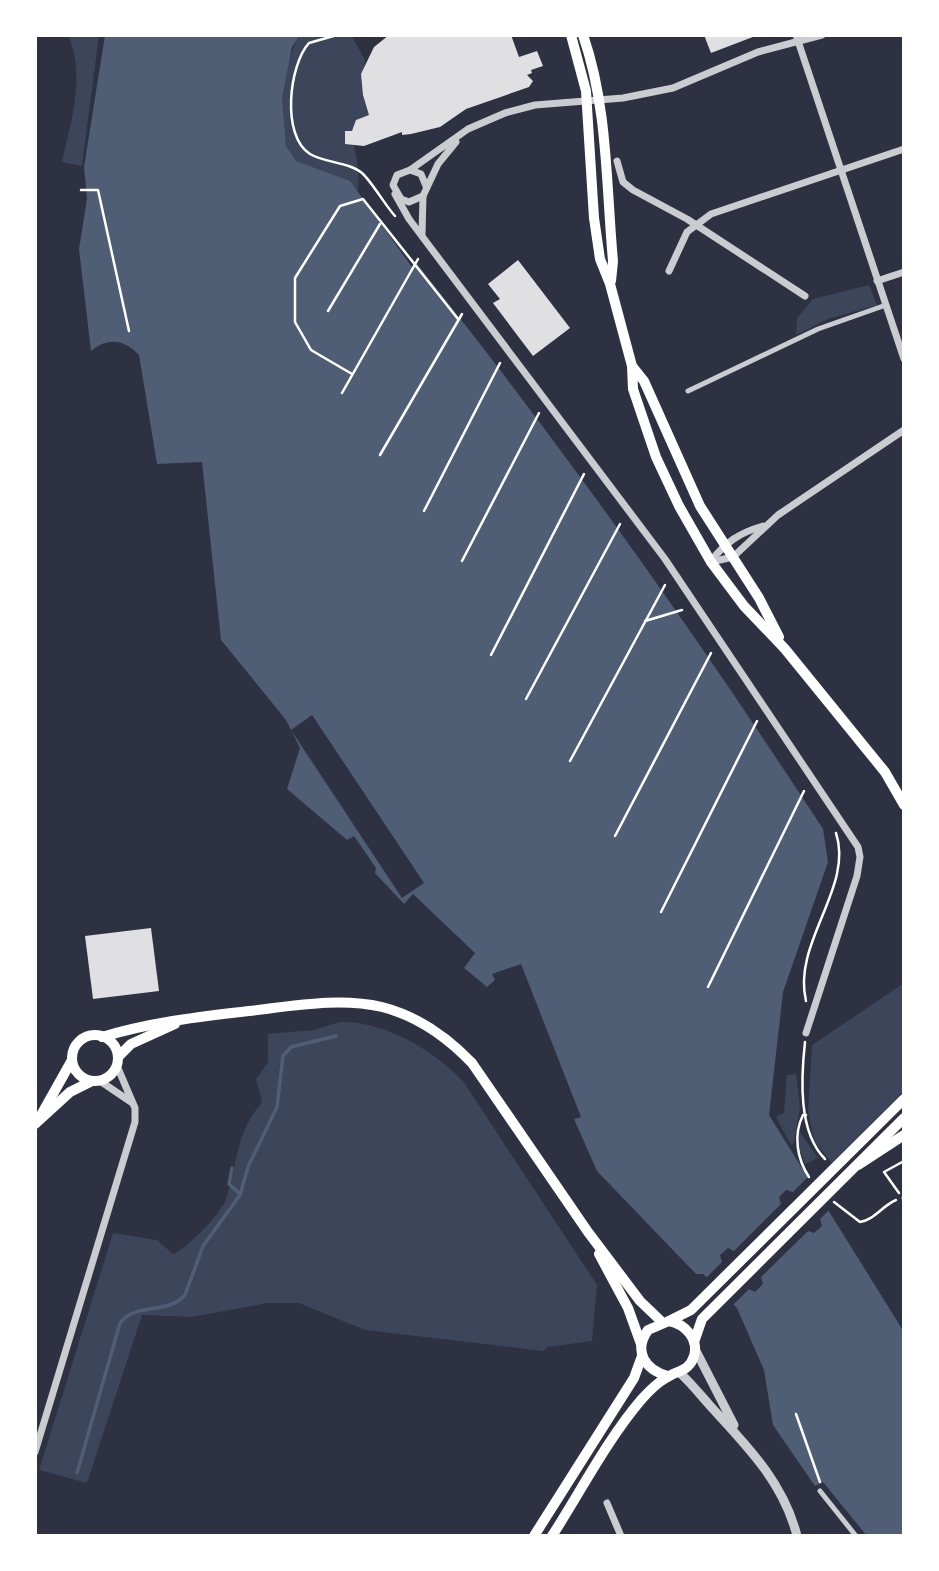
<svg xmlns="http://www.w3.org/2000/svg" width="939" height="1571" font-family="'Alegreya Sans',sans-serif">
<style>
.green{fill:#3c4559}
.water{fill:#4f5d75;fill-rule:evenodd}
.pier{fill:#2d3142}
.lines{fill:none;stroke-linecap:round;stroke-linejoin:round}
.stream{stroke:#4f5d75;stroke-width:3.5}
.building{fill:#e0e0e3}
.path{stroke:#fff;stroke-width:2.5}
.service{stroke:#caccd0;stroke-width:3.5}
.pedestrian{stroke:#caccd0;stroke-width:5}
.minor{stroke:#caccd0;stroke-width:7}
.tertiary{stroke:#caccd0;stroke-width:9}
.secondary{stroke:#fff;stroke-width:10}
.primary{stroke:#fff;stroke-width:10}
</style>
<rect width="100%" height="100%" fill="#2d3142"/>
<g class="green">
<path d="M68,35h31l-17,131 -20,-4c9,-41 24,-86 6,-127z"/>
<path d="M300,35h51l14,25 -2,23 8,37 -17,16c0,23 8,34 3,57 -16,-25 -44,-16 -62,-32 -24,-23 -11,-102 5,-126z"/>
<polygon points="869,285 877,305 828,319 796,335 797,318 813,299"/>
<polygon points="904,983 904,1091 832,1163 814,1141 808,1111 812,1045"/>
<path d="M340,1022c45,-1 93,28 123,59l134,204 -5,56 -44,6 -5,4 -178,-21 -66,-27h-31l-76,14 -50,-2 -55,168 -48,-13 74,-237 44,7 16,14c13,-5 49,-41 53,-55 13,-38 8,-63 36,-97l-6,-23 12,-17v-28l45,-4z"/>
<polygon points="796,1074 800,1107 794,1143 791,1145 776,1117 784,1113 787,1075"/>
<polygon points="800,1132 818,1158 805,1164 798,1145"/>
</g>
<path class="water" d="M105,35h195l-8,12 -10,51 4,48 10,15 54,20 62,86 5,-3c145,181 279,370 406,565l5,33 -45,130 -14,123 135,217v204h-37l-44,-54 -8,4 -42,-61 -9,-55 -27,-62 -34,-34h-7l-99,-103 -23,-52 7,-2 -60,-153 -29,10 3,6 -8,7 -23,-19 11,-15 -62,-59 -9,10 -29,-31 1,-5 -22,-32 -7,4 -60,-51 13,-41 -14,-28 -65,-80 -19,-178 -45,2 -18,-109c-14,-16 -32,-18 -48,-4l-12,-102 8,-50 -3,-32zM312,715l112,168 -22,15 -111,-168z"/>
<polygon class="pier" points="810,1175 831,1208 820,1219 822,1226 814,1233 808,1231 761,1277 763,1284 755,1292 749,1289 731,1307 704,1280 722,1262 720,1255 728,1248 734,1251 781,1204 779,1197 786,1190 793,1192"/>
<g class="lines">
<g class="stream">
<polyline points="232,1168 229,1184 240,1194"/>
<path d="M77,1473l43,-150c16,-21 48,-8 65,-28l18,-49 37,-51 8,-28 29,-60 6,-51 8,-9 45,-11"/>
</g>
</g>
<g class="building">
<polygon points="389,35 511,35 519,57 537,51 543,66 531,70 532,73 527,75 533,81 529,87 466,109 440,127 411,134 402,135 402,132 364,146 345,144 345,131 352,131 356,120 369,115 363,95 361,74 374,47"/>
<polygon points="704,35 758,35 711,53"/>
<polygon points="518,260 570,328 533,356 493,303 500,299 488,284"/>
<polygon points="151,928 159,991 93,999 85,936"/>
</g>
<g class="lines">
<g class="path">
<path d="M337,35l-28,8c-20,22 -28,93 1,111 15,9 39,8 52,19 10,9 23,32 33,43"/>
<polyline points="81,190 98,190 129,331"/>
<polyline points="328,311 380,224"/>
<polyline points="352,374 311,350 295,322 295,278 340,206 363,199 458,319"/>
<polyline points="342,393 418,259"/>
<polyline points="380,455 462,314"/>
<polyline points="424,511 500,363"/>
<polyline points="462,561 539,413"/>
<polyline points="645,621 682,610"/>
<polyline points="491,655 584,474"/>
<polyline points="526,699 620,524"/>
<polyline points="570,761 665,585"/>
<polyline points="615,836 711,653"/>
<polyline points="661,912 757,721"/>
<polyline points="708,987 804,791"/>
<path d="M806,1001c-14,-59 48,-113 30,-168"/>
<path d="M805,1042c-4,36 -7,90 20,117"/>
<path d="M806,1115h-3c-10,20 -6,44 6,62"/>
<polyline points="899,1193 884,1172 904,1161"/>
<path d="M834,1202l26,20c14,-2 22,-16 36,-22"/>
<polyline points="796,1414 820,1482"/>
</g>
<polyline class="service" points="903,1198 904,1198"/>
<g class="pedestrian">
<polyline points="688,391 818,329 886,305"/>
<polyline points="820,1491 856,1536"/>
</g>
<g class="minor">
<polyline points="796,35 904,359"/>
<polyline points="617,161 623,182 633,190 687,219 805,296"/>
<polyline points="410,170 468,129 505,113 535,105 623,98 673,88 758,52 822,35"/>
<polyline points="426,186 421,174 410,170 397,175 393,185 401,199 409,202 423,196 438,164 456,142"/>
<polyline points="395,194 409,219 665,559 858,847 860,857 857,876 806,1033"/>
<polyline points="422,235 423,196"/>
<polyline points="669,271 687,232 711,214 904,149"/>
<polyline points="877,281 904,272"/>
<path d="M711,561c15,-19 28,-28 52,-35"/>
<polyline points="711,562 733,557 778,515 904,430"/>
<polyline points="100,1081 131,1102"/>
<polyline points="35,1452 135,1122 135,1108 117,1066"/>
<polyline points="607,1503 621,1536"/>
</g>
<g class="tertiary">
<polyline points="695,1349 734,1425"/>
<path d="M680,1373c12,11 22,24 33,36 36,39 71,75 84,127"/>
</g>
<g class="secondary">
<circle cx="95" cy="1058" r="23"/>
<path d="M102,1037c49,-15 97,-20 147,-26 44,-5 90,-14 133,-4 36,9 64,29 90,56l116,169 52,69 22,21"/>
<polyline points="118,1057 131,1044 175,1024"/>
<polyline points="40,1117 72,1060"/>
<polyline points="35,1124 70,1092 92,1081"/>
<polyline points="599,1254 628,1308 641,1344"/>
</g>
<g class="primary">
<polyline points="571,35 586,91 594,218 600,259 610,284 632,366 633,389 656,457 679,506 711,562 744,606 785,649 885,772 904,805"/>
<path d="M583,35c25,72 23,150 30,226l-2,20"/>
<polyline points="632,366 644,381 700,506 759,598 779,637"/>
<polyline points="858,1165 904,1135"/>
<polyline points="669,1321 691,1310 904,1099"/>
<polyline points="694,1342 702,1319 904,1118"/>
<polyline points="534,1536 634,1378 642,1356"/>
<path d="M552,1536c29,-45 55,-96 89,-136 7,-8 16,-17 25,-22 11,-8 23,-6 28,-22 5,-17 -9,-32 -25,-35l-21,9c-15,21 -3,40 20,46"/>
</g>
</g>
<rect width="939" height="1571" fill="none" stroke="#ffffff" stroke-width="74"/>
</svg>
